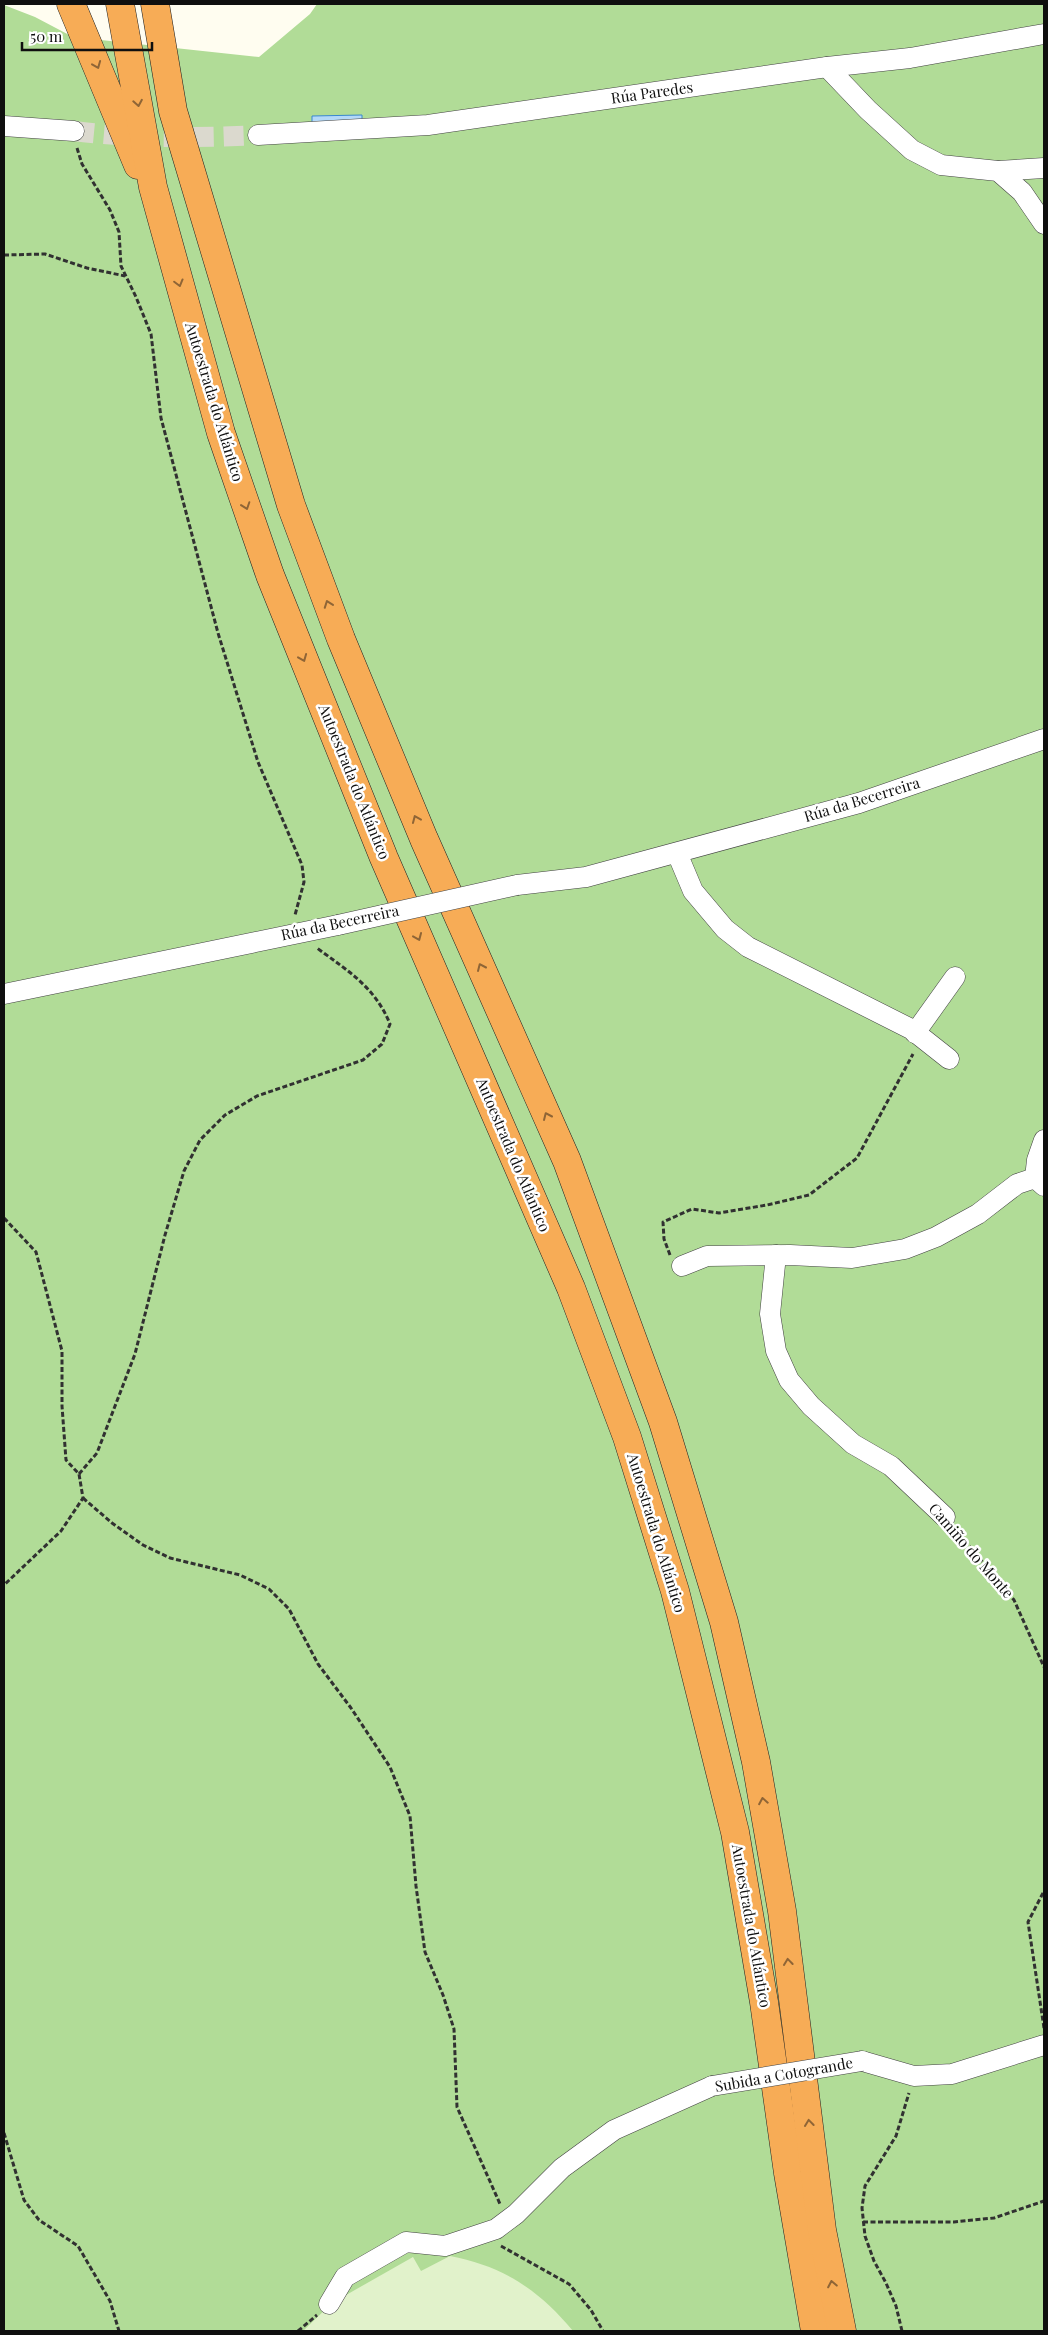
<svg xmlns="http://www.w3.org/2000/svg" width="1048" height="2335" font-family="'Playfair Display',serif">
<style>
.forest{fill:#b1dc97}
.pitch{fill:#e1f2cb}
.water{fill:#b4d9f8;stroke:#3988d0}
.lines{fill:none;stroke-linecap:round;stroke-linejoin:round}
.minor-tunnel{stroke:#dbd9ce;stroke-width:20;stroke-dasharray:20 10;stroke-linecap:butt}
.minor-casing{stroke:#424242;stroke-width:21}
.motorway-casing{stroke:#202020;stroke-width:29}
.path{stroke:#313131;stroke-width:3;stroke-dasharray:5 2.5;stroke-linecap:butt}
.minor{stroke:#fff;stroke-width:20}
.motorway{stroke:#f7ac56;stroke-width:28}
.minor-bridge-casing{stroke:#424242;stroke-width:21;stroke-linecap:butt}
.minor-bridge{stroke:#fff;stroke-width:20}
.oneway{stroke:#8f6536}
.labels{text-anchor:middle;stroke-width:5;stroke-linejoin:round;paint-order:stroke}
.street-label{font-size:15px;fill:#0f0f0f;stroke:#fff}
</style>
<rect width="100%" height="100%" fill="#fffdf0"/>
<polygon class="forest" points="317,4 1044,4 1044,2331 4,2331 4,5 35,17 73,37 259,57 310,14"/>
<path class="pitch" d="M450,2256c53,10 89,34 123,75h-270l29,-28 81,-46 8,14z"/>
<polygon class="water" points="362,115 362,125 312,127 312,116"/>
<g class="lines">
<path class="minor-tunnel" d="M74,131c65,8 119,7 184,4"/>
<g class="minor-casing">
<g id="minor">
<polyline points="827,67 868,110 912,150 941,165 998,171 1022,192 1044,224"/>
<polyline points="4,126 74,131"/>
<polyline points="258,135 428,125 827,67 910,58 1044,34"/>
<polyline points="998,171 1044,168"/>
<polyline points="677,853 693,891 725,929 748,947 911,1029 949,1059"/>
<polyline points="517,885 586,877 859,803 1044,739"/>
<polyline points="4,994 338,925"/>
<polyline points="915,1033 955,977"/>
<polyline points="1044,1140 1037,1160 1035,1178 1044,1186"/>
<polyline points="776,1255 770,1314 776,1351 789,1380 811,1406 853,1444 891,1466 945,1517"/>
<polyline points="682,1266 707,1256 790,1255 852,1258 905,1249 936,1237 978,1214 1017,1184 1035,1178"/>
<polyline points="862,2061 914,2076 952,2074 1044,2045"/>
<polyline points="329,2304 345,2277 406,2242 445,2246 496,2229 516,2214 562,2168 614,2130 712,2086"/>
</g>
</g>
<g class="motorway-casing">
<g id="motorway">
<polyline points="71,4 138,165"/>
<polyline points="120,4 153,187 221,433 270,575 384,858 571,1288 627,1437 675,1591 735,1832 764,2002 788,2173 815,2331"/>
<polyline points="155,4 173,111 291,505 341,639 424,839 567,1161 663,1422 724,1622 756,1762 782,1911 822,2230 842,2331"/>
</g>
</g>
<g class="path">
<polyline points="77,148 82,164 110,210 119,232 121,266 136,297 151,334 161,418 218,633 258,762 302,865 304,882 295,915"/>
<polyline points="4,255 45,254 87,268 125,276"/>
<polyline points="4,1218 36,1252 62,1351 62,1406 66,1460 79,1474 83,1498 61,1531 4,1585"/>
<polyline points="670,1255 664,1239 663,1222 692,1209 719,1213 767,1205 809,1195 857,1158 913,1054"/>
<path d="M79,1474l18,-21 38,-99 30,-119 19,-64 16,-31 25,-25 32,-19 106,-36 19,-16 8,-20c-15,-37 -42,-53 -73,-76"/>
<polyline points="83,1498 112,1523 143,1545 170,1558 240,1575 269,1589 289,1609 318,1664 351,1708 390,1767 410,1816 416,1886 425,1952 443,1995 454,2029 457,2107 500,2204"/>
<polyline points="955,1529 1014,1600 1044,1667"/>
<polyline points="1044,2028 1028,1922 1044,1891"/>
<polyline points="4,2133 24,2200 39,2220 78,2246 110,2301 119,2331"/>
<polyline points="863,2222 954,2222 994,2218 1044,2201"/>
<polyline points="501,2246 569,2284 591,2310 603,2331"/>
<polyline points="298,2331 317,2315"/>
<polyline points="902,2331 896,2306 886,2283 874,2261 865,2236 862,2208 865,2186 896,2136 909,2093"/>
</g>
<use href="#minor" class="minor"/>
<use href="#motorway" class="motorway"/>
<g class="minor-bridge-casing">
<g id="minor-bridge">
<polyline points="338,925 517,885"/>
<polyline points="712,2086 862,2061"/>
</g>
</g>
<use href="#minor-bridge" class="minor-bridge"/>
</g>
<defs><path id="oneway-chevron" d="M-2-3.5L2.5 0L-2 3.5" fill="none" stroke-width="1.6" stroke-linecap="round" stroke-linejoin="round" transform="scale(1.25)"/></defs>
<g class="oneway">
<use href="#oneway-chevron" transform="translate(97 65) rotate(68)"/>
<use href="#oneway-chevron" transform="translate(138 103) rotate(80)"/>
<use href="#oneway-chevron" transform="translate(179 283) rotate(75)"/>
<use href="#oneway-chevron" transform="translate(246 506) rotate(71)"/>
<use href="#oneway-chevron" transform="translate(328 604) rotate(-110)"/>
<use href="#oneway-chevron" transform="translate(303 658) rotate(68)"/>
<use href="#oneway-chevron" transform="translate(416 819) rotate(-113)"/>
<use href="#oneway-chevron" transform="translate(418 937) rotate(67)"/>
<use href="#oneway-chevron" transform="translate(481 967) rotate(-114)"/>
<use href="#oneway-chevron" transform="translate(547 1116) rotate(-114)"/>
<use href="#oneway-chevron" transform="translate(763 1801) rotate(-100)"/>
<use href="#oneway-chevron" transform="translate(788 1962) rotate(-97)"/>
<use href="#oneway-chevron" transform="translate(809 2123) rotate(-97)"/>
<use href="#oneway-chevron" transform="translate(832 2284) rotate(-101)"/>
</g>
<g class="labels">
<g class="street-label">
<text transform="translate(652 93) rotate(-8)" y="5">Rúa Paredes</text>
<text transform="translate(214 402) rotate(73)" y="5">Autoestrada do Atlántico</text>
<text transform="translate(354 782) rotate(68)" y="5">Autoestrada do Atlántico</text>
<text transform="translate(862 800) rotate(-17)" y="5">Rúa da Becerreira</text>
<text transform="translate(340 923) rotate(-12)" y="5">Rúa da Becerreira</text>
<text transform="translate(513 1155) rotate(67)" y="5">Autoestrada do Atlántico</text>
<text transform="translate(656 1533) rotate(73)" y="5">Autoestrada do Atlántico</text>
<text transform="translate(971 1551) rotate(49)" y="5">Camiño do Monte</text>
<text transform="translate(751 1926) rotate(80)" y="5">Autoestrada do Atlántico</text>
<text transform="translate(784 2075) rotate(-10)" y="5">Subida a Cotogrande</text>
</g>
</g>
<rect width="1048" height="2335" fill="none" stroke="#0f0f0f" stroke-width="10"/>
<path d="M22 42v8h130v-8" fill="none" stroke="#0f0f0f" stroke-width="2.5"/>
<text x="30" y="42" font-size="15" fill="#0f0f0f" stroke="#ffffff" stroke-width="4" paint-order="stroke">50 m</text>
</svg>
